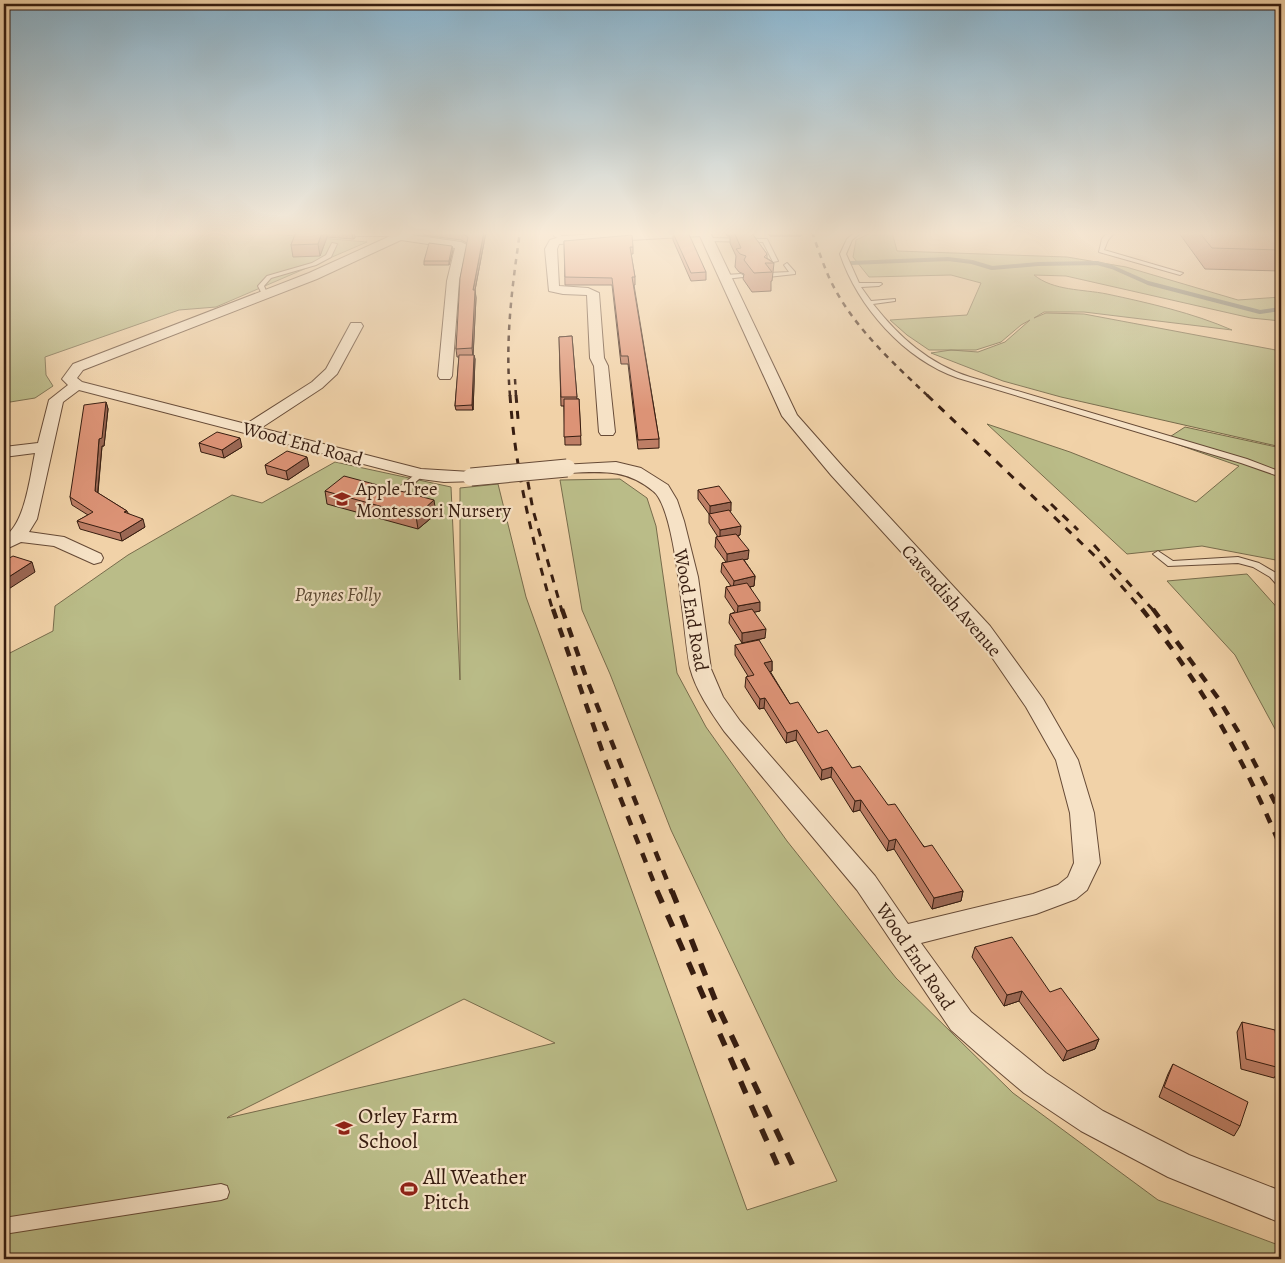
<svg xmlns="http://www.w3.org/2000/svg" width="1285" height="1263" font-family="Alegreya,serif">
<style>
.green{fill:#babc88;stroke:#786c4c;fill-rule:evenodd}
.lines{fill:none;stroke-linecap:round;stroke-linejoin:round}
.stream{stroke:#73796e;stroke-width:4}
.service-casing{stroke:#664a36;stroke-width:2}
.minor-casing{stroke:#664a36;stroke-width:2}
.service{fill:#f6e2c6;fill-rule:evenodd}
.minor{fill:#f6e2c6;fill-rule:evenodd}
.rail-far3{stroke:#371d10;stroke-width:2.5;stroke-dasharray:5.5 5.5;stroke-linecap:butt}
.rail-far2{stroke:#371d10;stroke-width:3;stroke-dasharray:8 8;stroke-linecap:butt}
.rail-far1{stroke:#371d10;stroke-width:4.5;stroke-dasharray:10 10;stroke-linecap:butt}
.rail{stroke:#371d10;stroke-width:5.5;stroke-dasharray:13 13;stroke-linecap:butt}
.minor-bridge-casing{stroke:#664a36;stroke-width:19;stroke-linecap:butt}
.minor-bridge{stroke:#f6e2c6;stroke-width:17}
.wall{fill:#bd7e65;stroke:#371d10}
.shaded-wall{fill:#9a6753;stroke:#371d10}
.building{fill:#dc9376;stroke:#371d10}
.labels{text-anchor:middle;stroke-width:4.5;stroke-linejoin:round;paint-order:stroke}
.street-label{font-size:19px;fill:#371d10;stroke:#f6e2c6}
.poi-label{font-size:19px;fill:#371d10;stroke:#f6e2c6;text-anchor:start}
.park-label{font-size:19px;font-style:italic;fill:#58452e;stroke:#f6e2c6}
.near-poi-label{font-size:22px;fill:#371d10;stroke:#f6e2c6;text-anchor:start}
</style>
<rect width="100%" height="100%" fill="#f1d2a8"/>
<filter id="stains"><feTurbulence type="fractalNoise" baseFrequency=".004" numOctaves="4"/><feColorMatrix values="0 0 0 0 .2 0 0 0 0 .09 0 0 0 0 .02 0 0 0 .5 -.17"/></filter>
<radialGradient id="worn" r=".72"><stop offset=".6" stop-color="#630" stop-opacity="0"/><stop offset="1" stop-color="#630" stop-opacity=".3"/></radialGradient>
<g class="green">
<polygon points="4,232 248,232 367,242 216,307 179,310 45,357 46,375 53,386 35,398 4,403"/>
<path d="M873,232h19l5,19 170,6 59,10 112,33 43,-3v24l-30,-3 -185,-42 -32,-1c20,16 48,14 73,19 42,9 86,19 125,36l-148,-18h-40l-10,6 12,-5 38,1 197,37v96l-220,-50 -58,-16 -72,-28 20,-3 27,2 27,-10 25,-22 -9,5 -20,17 -25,8h-47l-22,-15 -17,-15 77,-5 14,-32 -30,-8 -82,2 -16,-20 3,-17z"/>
<polygon points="987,424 1070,452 1196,502 1239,466 1165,440 1185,427 1281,448 1281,561 1202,546 1127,554"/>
<path d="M335,462l116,25 9,193v-192l38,-4 28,113 221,613 90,-29 -166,-351 -61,-156 -28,-64 -22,-130 60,-1 27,19 9,28 21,147 29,54 81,114 109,137 117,115 145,107 123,46v13h-1277v-603l49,-25 2,-25 73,-51 104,-60 30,8zM464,999l91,44 -328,75 1,-1z"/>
<polygon points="1247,574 1281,612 1281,740 1235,655 1167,581"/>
</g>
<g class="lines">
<polyline class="stream" points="851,263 948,259 972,262 992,268 1038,264 1097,263 1112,267 1148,283 1260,312 1281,309"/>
<g class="service-casing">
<g id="service">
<polygon points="405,232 408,234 405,236 352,236 349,234 352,232"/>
<polygon points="553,232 559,232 559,234 566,239 561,240 554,236"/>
<path d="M855,232h7l-10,8 -6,14 13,29h22l1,1 -3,2 -18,1 10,14 24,-2v2l-22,3c26,33 56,60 97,73l277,82 34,13v5l-40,-14 -283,-85c-54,-19 -100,-71 -118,-124l7,-15z"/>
<polygon points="1108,232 1115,232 1108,240 1104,250 1183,273 1180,275 1099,252 1102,239"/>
<polygon points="708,238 767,239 778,261 773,262 763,242 706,241 706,239"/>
<polygon points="332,243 337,244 331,257 316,265 271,278 264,286 268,295 263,296 258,286 267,276 312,263 326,255"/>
<polygon points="787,263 795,272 795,274 768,277 765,275 768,273 789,272 784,265"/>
<polygon points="741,274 744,276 743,277 725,279 722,277 725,275"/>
<polygon points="418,472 424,472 425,474 398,497 392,497 392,493"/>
<polygon points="1158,551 1173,561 1238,557 1259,563 1276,573 1281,579 1281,587 1278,586 1270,577 1253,567 1238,563 1168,566 1153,554"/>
<polygon points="221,1184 227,1186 229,1192 227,1198 221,1200 4,1234 4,1218"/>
</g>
</g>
<g class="minor-casing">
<g id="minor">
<path d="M399,232h15l-2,3 49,7 6,3 -8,36 -7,95 -2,3h-10l-2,-3 9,-95 8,-33 -54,-8 -84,39 -234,91 -6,8 5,4 164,42 66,-42 14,-13 25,-46h10l2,3 -26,48 -15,14 -61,40 160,41 50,3 6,1 2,4 -2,4 -33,1 -23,-3 -342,-89 -16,12 -26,117 -8,13 35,5 37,17 2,4 -2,4 -7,2 -40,-18 -33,-4 -17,8v-13c21,-13 26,-60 31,-84l-31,4v-10l34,-4 11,-43 19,-15 -6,-6 11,-15 236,-91z"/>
<path d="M635,232h75l87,183 46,52 147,159 53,73 35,61 16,53 6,50 -13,27 -11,9 -40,15 -115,29 50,69 75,61 57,38 86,44 92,36v32l-113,-46 -87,-46 -57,-38 -39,-33 -34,-30 -94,-140 -133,-159c-13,-19 -28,-40 -34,-63 -7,-33 -13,-159 -37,-177 -28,-23 -52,-19 -86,-18l-6,-2 -2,-3 2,-3 55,-3 25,6 27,17 9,15 7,21 14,56 13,92 12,28 17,24 135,155 33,48 125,-30 25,-9 10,-8 6,-14 -4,-50 -14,-53 -30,-53 -50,-73 -145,-159 -49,-59 -82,-180 -141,8 -2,5 2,37 29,2 11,5 5,65 4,8 7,66 -2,3h-12l-2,-3 -5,-66 -4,-8 -3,-63 -24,-1 -14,-3 -4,-42 5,-9 13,-4z"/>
</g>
</g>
<use href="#service" class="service"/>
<use href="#minor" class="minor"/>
<g class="rail-far3">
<path d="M812,232c5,14 10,29 16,43 21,48 63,86 100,121"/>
<polyline points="515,379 516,396"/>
<path d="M510,396c-5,-56 2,-109 10,-164"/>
</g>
<g class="rail-far2">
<path d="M510,395c5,74 22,145 43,216"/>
<polyline points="516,395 518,419"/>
<polyline points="927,395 1097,558 1143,611"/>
<polyline points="525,466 533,510 562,611"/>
<polyline points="1051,504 1078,530"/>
<polyline points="1094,545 1154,611"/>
</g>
<g class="rail-far1">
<polyline points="553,609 605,759 658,893"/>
<polyline points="562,609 587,680 672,893"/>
<path d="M1142,609c58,73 104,153 139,239"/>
<polyline points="1153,609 1218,698 1239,733 1281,814"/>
</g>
<g class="rail">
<polyline points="657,891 780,1171"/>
<polyline points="672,891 718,1007 793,1166"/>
</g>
<g class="minor-bridge-casing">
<polyline id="minor-bridge" points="471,477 567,468"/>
</g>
<use href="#minor-bridge" class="minor-bridge"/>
</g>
<g class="wall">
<polygon points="296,232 354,232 355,238 353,239 327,237 320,256 293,257 291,245"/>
<polygon points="423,232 486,232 475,290 476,298 473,355 475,359 473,410 456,410 455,406 459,357 457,357 456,349 467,243 461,240 423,235"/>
<polygon points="725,232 751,232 767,254 767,258 774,263 772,281 771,281 771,291 752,292 743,279 744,274 739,272 735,267 736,256 730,243 730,236 727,236"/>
<polygon points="767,232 802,232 801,236 770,236"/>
<polygon points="1179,232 1279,232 1281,235 1281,271 1205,269 1179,233"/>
<polygon points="673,233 706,272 706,280 691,281 673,240"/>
<polygon points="564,241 633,247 633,254 631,254 635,277 635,285 634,285 659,439 659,448 638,449 628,364 621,364 612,285 565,285"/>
<polygon points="453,250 449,265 424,265 424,261"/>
<polygon points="572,336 577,399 579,399 581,445 565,445 564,406 561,406 559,337"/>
<polygon points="106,402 108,409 104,446 102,446 98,493 127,511 128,513 145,527 122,541 80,529 77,521 88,515 72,505 70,497"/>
<polygon points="199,443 242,447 224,458 201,452"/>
<polygon points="265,465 309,466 288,480 267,474"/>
<polygon points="698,490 731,502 730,512 740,535 738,536 748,559 744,560 755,576 754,586 750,587 760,611 754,612 765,638 742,643 729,623 730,614 735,612 725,597 726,587 731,586 721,572 722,563 726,562 715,547 716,537 718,537 709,523 709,514 698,499"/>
<polygon points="325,491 436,514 418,529 327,504"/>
<polygon points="735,645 772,661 772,671 770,671 790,704 888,805 963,891 961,901 932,909 894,849 887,851 860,810 853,812 831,777 821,780 796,740 786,743 764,708 759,709 745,687 746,677 748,676 735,655"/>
<polygon points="975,947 1050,992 1099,1039 1095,1049 1063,1061 1019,1001 1004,1006 972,957"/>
<polygon points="1242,1022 1280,1068 1274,1078 1241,1069 1237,1032"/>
<polygon points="1173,1064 1240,1126 1234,1136 1159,1097 1168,1074"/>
</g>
<g class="shaded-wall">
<polygon points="322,232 326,232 327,237 320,256 318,244"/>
<polygon points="352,232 354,232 355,238 353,239"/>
<polygon points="484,232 486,232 475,290 476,298 473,357 472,348 473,290"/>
<polygon points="452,246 453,250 449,265 449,261"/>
<polygon points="474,355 475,359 473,410 472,405"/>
<polygon points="106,402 108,409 104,446 102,446 97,499 95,491 99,439"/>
<polygon points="240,438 242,447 224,458 222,450"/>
<polygon points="307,457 309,466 288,480 286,471"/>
<polygon points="434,500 436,514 418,529 416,516"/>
<polygon points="731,502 731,511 710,515 710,506"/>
<polygon points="143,519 145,527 122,541 120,533"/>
<polygon points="741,526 740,535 720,539 720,530"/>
<polygon points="749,550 748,559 727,563 727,554"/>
<polygon points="32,562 35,572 4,592 4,580"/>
<polygon points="755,576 754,586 733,590 734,581"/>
<polygon points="760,602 760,611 737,616 738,606"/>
<polygon points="766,629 765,638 742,643 742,633"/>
<polygon points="772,661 772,671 764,673 764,663"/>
<polygon points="765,698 764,708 759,709 760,699"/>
<polygon points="797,730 796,740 786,743 787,733"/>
<polygon points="832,767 831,777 821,780 822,770"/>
<polygon points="861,800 860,810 853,812 855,801"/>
<polygon points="896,839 894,849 887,851 889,841"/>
<polygon points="963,891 961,901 932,909 934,898"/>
<polygon points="1022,991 1019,1001 1004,1006 1007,995"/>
<polygon points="1099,1039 1095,1049 1063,1061 1067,1051"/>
</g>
<g class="building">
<polygon points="296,232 322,232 318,244 291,245"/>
<polygon points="457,232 484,232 473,290 475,290 472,348 456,349 460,278 468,237 461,233"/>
<polygon points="688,232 706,272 691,273 673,233"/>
<polygon points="734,232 751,232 767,254 764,257 774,263 765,263 772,272 754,273 744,260 746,256 740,254 736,249 741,248"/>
<polygon points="1199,232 1279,232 1281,235 1281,250 1212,248"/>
<polygon points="632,235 633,247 630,247 635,277 632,277 659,439 638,440 628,356 621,356 612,278 565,277 564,241"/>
<polygon points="429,243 452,246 449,261 424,261"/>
<polygon points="572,336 577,397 561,397 559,337"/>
<polygon points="459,355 474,355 472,405 455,406"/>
<polygon points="564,399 579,399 581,436 564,437"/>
<polygon points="106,402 102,438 99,439 95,491 127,511 124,512 143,519 120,533 77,521 93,512 70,497 84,405"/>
<polygon points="217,432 240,438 222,450 199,443"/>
<polygon points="287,451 307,457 286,471 265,465"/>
<polygon points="344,476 434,500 416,516 325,491"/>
<polygon points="719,486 731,502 710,506 698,490"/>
<polygon points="729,510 741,526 720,530 709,514"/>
<polygon points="736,534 749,550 727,554 716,537"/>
<polygon points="13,556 32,562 4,580 4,561"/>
<polygon points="743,559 755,576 734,581 722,563"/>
<polygon points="747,583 760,602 738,606 726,587"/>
<polygon points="752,609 766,629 742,633 730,614"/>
<polygon points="759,640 772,661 764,663 790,704 798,702 818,733 827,730 852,768 860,766 888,805 895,804 924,847 932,845 963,891 934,898 896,839 889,841 861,800 855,801 832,767 822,770 797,730 787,733 765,698 760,699 746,677 754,675 735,645"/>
<polygon points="1012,937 1050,992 1061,988 1099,1039 1067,1051 1022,991 1007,995 975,947"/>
<polygon points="1242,1022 1275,1030 1280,1068 1246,1059"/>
<polygon points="1173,1064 1248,1102 1240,1126 1164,1087"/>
</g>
<linearGradient id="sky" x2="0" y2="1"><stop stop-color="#89b5d0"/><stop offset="0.57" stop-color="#f9ebd8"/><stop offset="1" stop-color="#f9ebd8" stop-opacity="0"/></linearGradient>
<rect width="1285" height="409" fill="url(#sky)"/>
<defs>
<g id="school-bare" transform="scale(1.35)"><path d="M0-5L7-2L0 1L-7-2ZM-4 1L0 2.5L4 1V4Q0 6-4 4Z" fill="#8f2418" stroke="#f6e2c6" stroke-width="2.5" paint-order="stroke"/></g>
<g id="stadium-bare" transform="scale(1.35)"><path d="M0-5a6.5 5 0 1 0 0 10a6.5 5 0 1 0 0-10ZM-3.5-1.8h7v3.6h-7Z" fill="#8f2418" stroke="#f6e2c6" stroke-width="2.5" paint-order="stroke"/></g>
</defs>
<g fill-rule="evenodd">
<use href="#school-bare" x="342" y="499"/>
<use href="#school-bare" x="344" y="1128"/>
<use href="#stadium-bare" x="409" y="1189"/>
</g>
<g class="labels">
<g class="street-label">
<text transform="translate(303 443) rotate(15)" y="7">Wood End Road</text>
<text transform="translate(952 600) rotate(49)" y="7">Cavendish Avenue</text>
<text transform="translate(692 610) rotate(80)" y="7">Wood End Road</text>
<text transform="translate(916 956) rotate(56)" y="7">Wood End Road</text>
</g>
<g class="poi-label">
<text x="356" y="495">Apple Tree<tspan x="356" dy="22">Montessori Nursery</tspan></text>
</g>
<g class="park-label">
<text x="338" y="601">Paynes Folly</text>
</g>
<g class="near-poi-label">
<text x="358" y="1123">Orley Farm<tspan x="358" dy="25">School</tspan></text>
<text x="423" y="1184">All Weather<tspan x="423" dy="25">Pitch</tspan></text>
</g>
</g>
<rect width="1285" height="1263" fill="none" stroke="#f1d2a8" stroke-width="20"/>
<rect x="5" y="5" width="1275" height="1253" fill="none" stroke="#371d10" stroke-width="2.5"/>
<rect x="10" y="10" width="1265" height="1243" fill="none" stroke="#371d10"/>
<rect width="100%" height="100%" filter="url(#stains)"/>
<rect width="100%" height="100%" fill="url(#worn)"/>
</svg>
